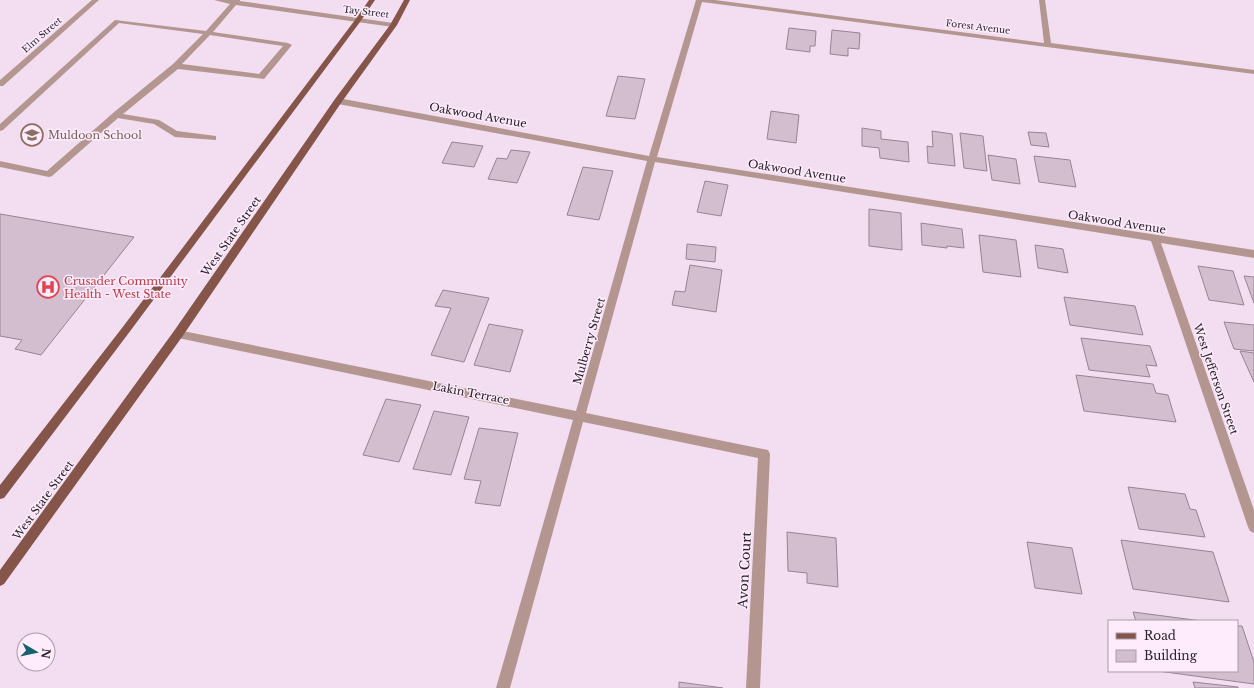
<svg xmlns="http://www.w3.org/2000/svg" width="1254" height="688" font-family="'Libre Baskerville',serif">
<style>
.building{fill:#d3bed0;stroke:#978395}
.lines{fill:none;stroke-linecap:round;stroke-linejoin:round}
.minor{fill:#b39690;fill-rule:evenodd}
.major{fill:#85554a;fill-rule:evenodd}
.labels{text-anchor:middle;stroke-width:3;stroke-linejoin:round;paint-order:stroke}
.far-street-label{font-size:9px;fill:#2a222a;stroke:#feecfc}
.street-label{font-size:11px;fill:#2a222a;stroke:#feecfc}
.education-label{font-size:11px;fill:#785e54;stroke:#feecfc;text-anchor:start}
.health-label{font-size:11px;fill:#be3a42;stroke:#feecfc;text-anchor:start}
.near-street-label{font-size:13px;fill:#2a222a;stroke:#feecfc}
</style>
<rect width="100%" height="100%" fill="#f3def1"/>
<g class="building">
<polygon points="789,28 816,31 815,46 810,46 810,52 786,49"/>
<polygon points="832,30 860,33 859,49 848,48 848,56 830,54"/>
<polygon points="618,76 645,79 635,119 606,116"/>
<polygon points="771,111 799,115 796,143 767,139"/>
<polygon points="862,128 881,131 881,139 908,142 909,162 880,158 879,148 862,146"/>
<polygon points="932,131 952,134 955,166 928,163 927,146 933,147"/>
<polygon points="1028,132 1046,133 1049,147 1031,145"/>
<polygon points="960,133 983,136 987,171 964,168"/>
<polygon points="452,142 483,146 474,167 442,163"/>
<polygon points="511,150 530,152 517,183 488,179 497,158 507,159"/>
<polygon points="988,155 1016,159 1020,184 992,180"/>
<polygon points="1034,156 1070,160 1076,187 1039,182"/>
<polygon points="583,167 613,171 599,220 567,215"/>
<polygon points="705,181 728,185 721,216 697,212"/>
<polygon points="869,209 901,213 902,250 869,246"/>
<polygon points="0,214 134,237 41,355 15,349 22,340 0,336"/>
<polygon points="921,223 962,229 964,248 947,246 947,248 922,245"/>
<polygon points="979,235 1016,240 1021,277 983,272"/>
<polygon points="687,244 716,247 715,262 686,259"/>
<polygon points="1035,245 1063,249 1068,273 1038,268"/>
<polygon points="690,265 722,270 716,312 672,305 675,291 685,292"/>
<polygon points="1198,266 1233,271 1244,305 1209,300"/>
<polygon points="1244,276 1254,277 1254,303"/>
<polygon points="443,290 489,298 464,362 431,355 451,308 435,306"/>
<polygon points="1064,297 1135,306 1143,335 1070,325"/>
<polygon points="1224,322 1254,325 1254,351 1234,349"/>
<polygon points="489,324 523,330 510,372 474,365"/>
<polygon points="1081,338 1150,346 1157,366 1146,365 1150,377 1089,370"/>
<polygon points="1240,351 1254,353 1254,382"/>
<polygon points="1076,375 1153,384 1156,393 1168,395 1176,422 1084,411"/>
<polygon points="386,399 421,405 399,462 363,455"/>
<polygon points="434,411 469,417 451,475 413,469"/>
<polygon points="479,428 518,433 500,506 475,503 481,481 464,479"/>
<polygon points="1128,487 1185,494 1190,509 1196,510 1205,537 1139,529"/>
<polygon points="787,532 836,538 838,587 807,583 807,573 788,571"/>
<polygon points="1121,540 1213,552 1229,602 1133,589"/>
<polygon points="1027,542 1072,548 1082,594 1035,588"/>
<polygon points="1133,612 1202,621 1136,621"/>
<polygon points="1237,626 1242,626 1254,662 1254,684 1158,671 1237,671"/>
<polygon points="679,682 723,688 679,688"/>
<polygon points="1193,682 1238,687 1238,688 1195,688"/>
</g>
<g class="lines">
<g class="minor">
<polygon points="92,0 99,0 3,86 0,86 0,80"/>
<path d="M214,0h26v1l153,22 4,2 -4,2 -157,-22 -23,27 75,11 4,2 -28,34 -86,-10 -55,45 36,6 18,11 39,5v4l-41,-3 -21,-13 -36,-6 -66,58 -3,1 -49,-10v-6l47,10 66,-58 60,-49 30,-30 -84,-11 -116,107 -3,1v-7l115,-104 91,11 24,-27zM210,35l73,11 -24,28 -77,-10z"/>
<polygon points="696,0 715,0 1044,43 1039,0 1045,0 1051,43 1254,70 1254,74 702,2 657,157 1254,250 1254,258 1161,243 1254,510 1254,533 1250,531 1248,527 1151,241 655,162 586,413 768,450 770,454 760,688 746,688 758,458 583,422 510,688 496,688 573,420 178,338 174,337 173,334 174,331 178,330 576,411 647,161 338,104 334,101 338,98 649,156"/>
</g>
<g class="major">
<polygon points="369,0 375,0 360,22 128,334 4,498 0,499 0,485 122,328 355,20"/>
<polygon points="404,0 410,0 397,25 341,103 182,337 4,584 0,586 0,570 174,331 335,99 390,25"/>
</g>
</g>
<defs>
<g id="school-ring" transform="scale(1.15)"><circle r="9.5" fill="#feecfc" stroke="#8d6e63" stroke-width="1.5"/><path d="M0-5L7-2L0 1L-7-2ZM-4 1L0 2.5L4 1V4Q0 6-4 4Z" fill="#8d6e63"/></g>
<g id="hospital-ring" transform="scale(1.15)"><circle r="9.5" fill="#feecfc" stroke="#e0444e" stroke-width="1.5"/><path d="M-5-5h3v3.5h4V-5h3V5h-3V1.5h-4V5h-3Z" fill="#e0444e"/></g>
</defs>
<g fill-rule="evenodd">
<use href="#school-ring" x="32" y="135"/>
<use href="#hospital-ring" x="48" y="287"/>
</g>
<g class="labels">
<g class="far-street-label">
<text transform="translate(366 12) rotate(7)" y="3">Tay Street</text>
<text transform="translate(978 27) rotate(7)" y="3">Forest Avenue</text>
<text transform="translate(42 35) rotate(-41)" y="3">Elm Street</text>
</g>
<g class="street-label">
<text transform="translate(478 115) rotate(10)" y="4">Oakwood Avenue</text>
<text transform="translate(797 171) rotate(9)" y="4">Oakwood Avenue</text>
<text transform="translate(1117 222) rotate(9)" y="4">Oakwood Avenue</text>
<text transform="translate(231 236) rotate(-55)" y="4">West State Street</text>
<text transform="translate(589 341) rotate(-74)" y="4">Mulberry Street</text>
<text transform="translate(1216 379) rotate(71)" y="4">West Jefferson Street</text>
<text transform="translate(471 393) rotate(11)" y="4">Lakin Terrace</text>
<text transform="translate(43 500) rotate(-54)" y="4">West State Street</text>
</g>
<g class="education-label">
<text x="48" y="139">Muldoon School</text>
</g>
<g class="health-label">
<text x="64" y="285">Crusader Community<tspan x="64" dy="13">Health - West State</tspan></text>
</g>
<g class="near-street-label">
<text transform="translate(744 570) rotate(-87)" y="5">Avon Court</text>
</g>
</g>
<rect x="1108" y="620" width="130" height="52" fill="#feecfc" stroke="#a99ba8"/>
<rect x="1116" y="633" width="20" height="6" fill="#85554a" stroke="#a99ba8"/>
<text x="1144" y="640" font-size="12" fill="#2a222a">Road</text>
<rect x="1116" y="650" width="20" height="12" fill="#d3bed0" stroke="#a99ba8"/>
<text x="1144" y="660" font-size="12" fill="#2a222a">Building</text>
<g transform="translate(36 652) rotate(99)"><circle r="19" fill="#feecfc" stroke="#a99ba8"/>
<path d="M0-3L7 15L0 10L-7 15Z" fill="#16616e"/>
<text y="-6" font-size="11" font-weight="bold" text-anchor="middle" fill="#2a222a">N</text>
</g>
</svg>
